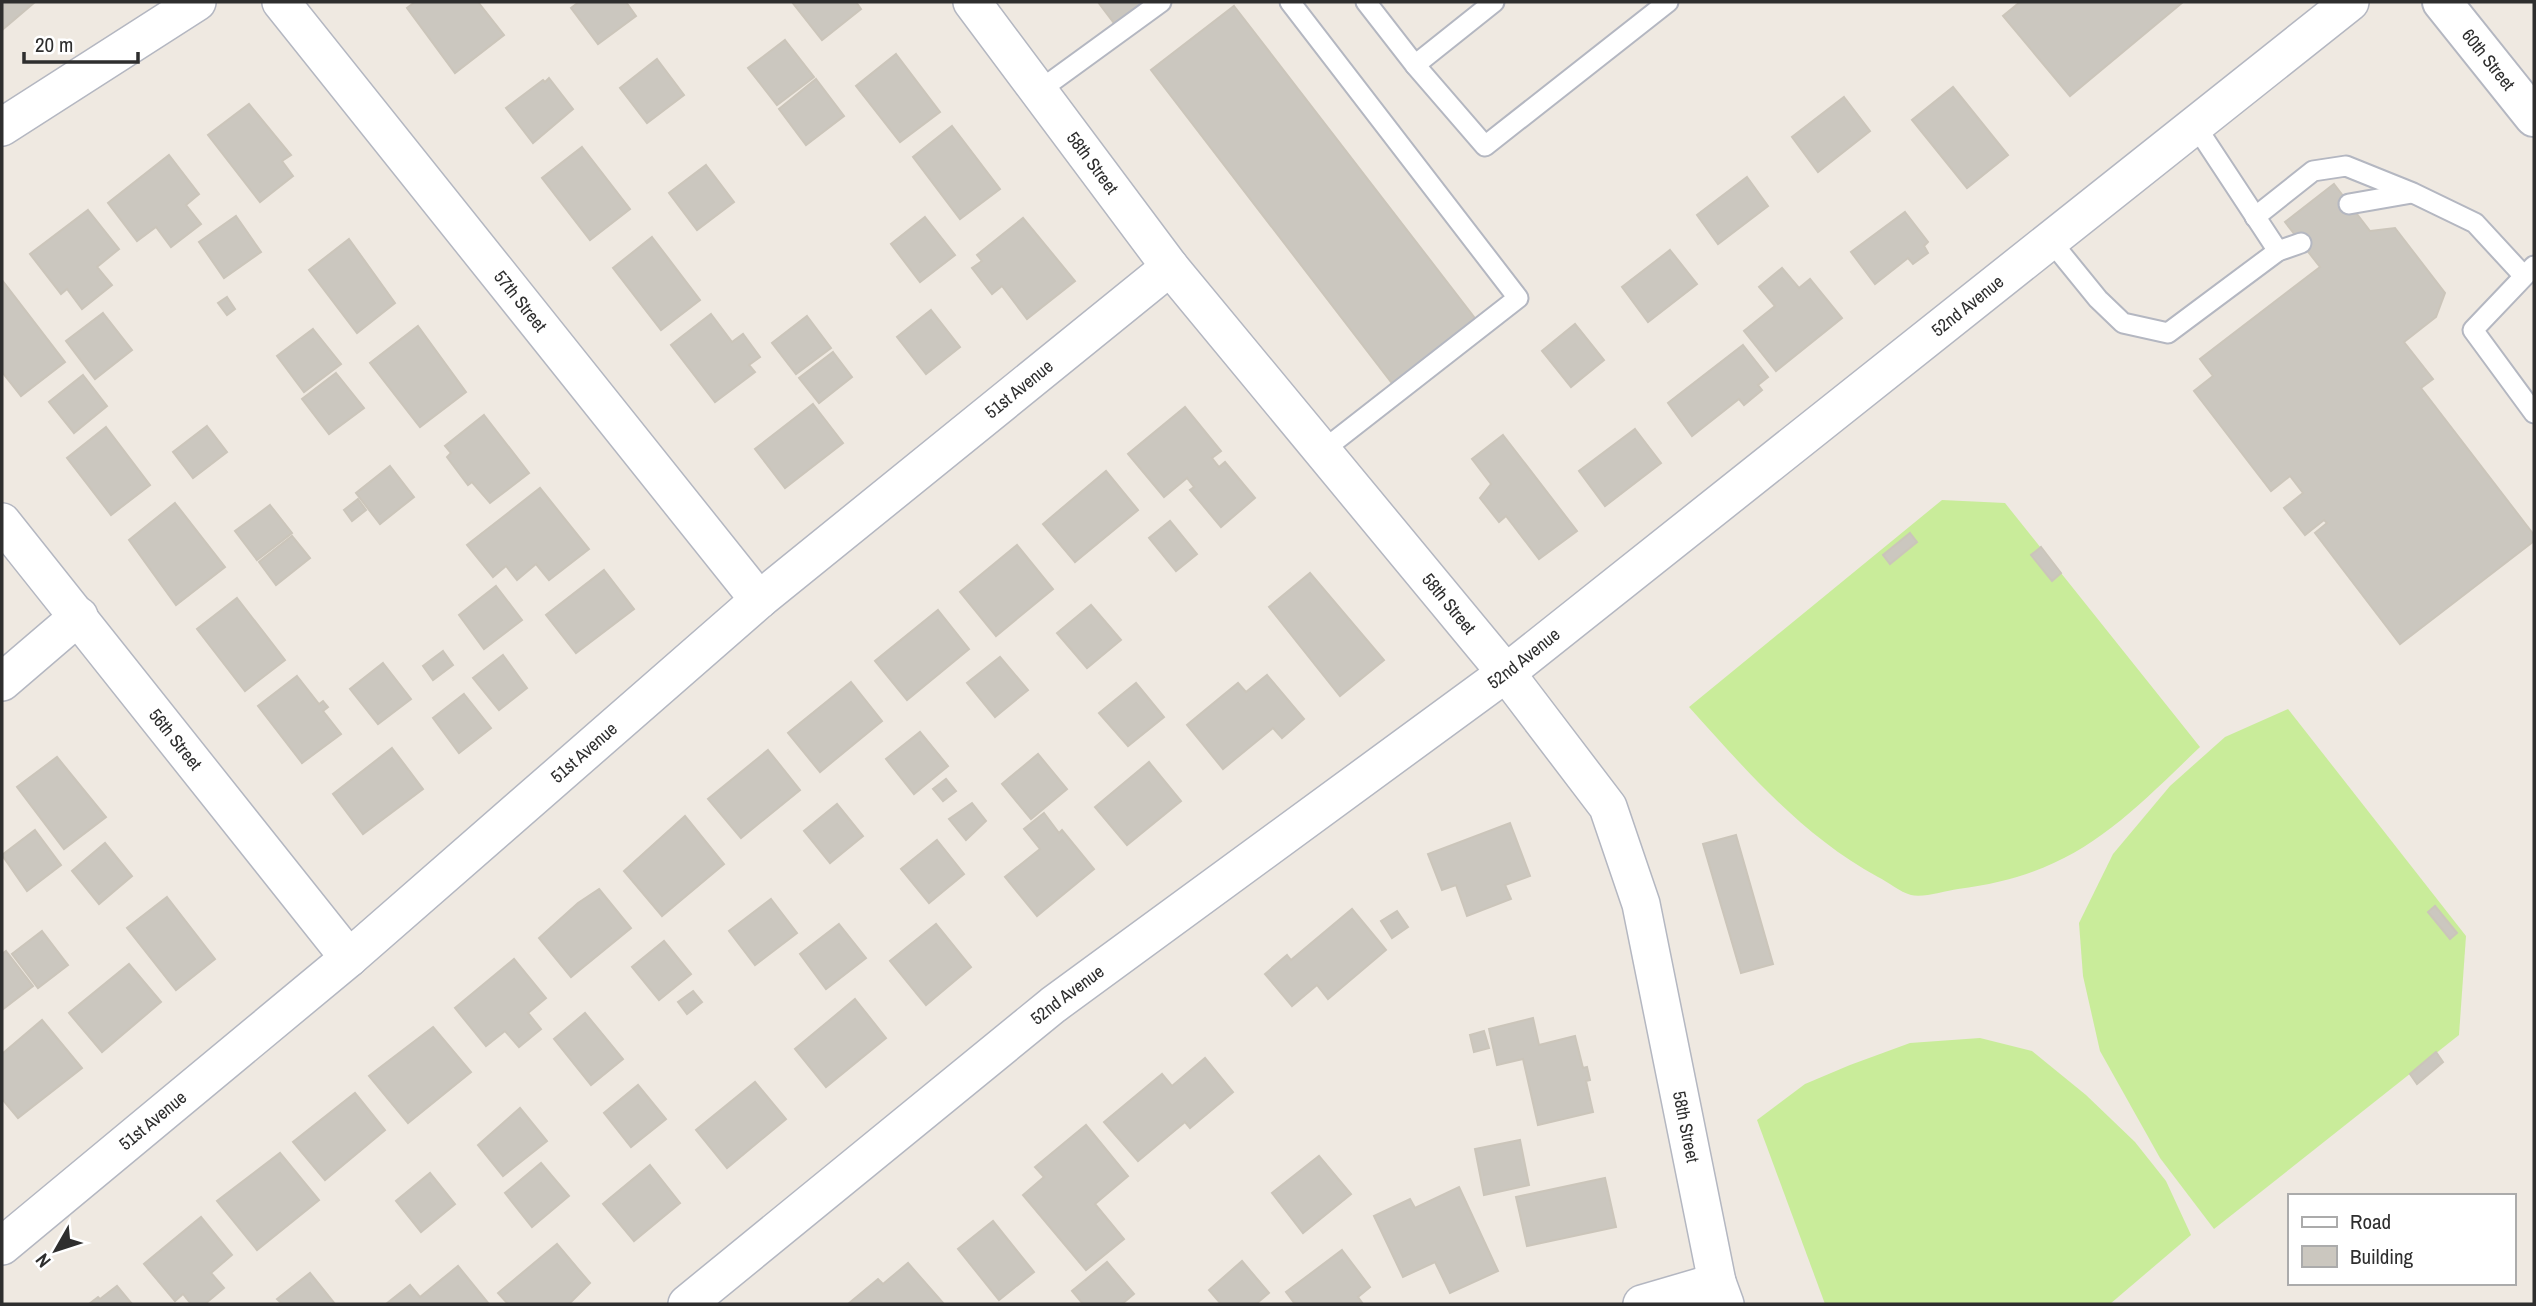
<svg xmlns="http://www.w3.org/2000/svg" width="2536" height="1306" font-family="'Archivo Narrow',sans-serif">
<style>
.pitch{fill:#c9ec9a}
.building{fill:#cbc7bf;stroke:#cbc5ba;stroke-width:2}
.lines{fill:none;stroke-linecap:round;stroke-linejoin:round}
.service-casing{stroke:#b4b7c1;stroke-width:23}
.minor-casing{stroke:#b4b7c1;stroke-width:40}
.tertiary-casing{stroke:#b4b7c1;stroke-width:42}
.service{stroke:#fff;stroke-width:19}
.minor{stroke:#fff;stroke-width:37}
.tertiary{stroke:#fff;stroke-width:38}
.labels{text-anchor:middle;stroke-width:5;stroke-linejoin:round;paint-order:stroke}
.street-label{font-size:18px;fill:#2e2e2e;stroke:#fff}
</style>
<rect width="100%" height="100%" fill="#efe9e1"/>
<g class="pitch">
<path d="M1942,500l63,3 195,244c-79,76 -127,128 -242,142 -13,2 -35,9 -47,6 -11,-3 -23,-13 -33,-18 -77,-42 -131,-106 -189,-170z"/>
<polygon points="2288,709 2466,936 2459,1035 2214,1229 2160,1158 2100,1051 2083,976 2079,923 2113,854 2170,786 2225,737"/>
<polygon points="1980,1038 2032,1051 2086,1095 2135,1142 2166,1181 2191,1235 2110,1304 1825,1304 1757,1120 1805,1084 1850,1065 1910,1043"/>
</g>
<g class="building">
<polygon points="2,2 35,2 2,30"/>
<polygon points="415,2 478,2 504,35 455,73 407,8"/>
<polygon points="579,2 626,2 636,16 598,44 571,8"/>
<polygon points="792,2 856,2 861,9 822,40"/>
<polygon points="1098,2 1150,2 1117,27"/>
<polygon points="2020,2 2183,2 2070,96 2003,16"/>
<polygon points="1234,6 1481,326 1398,391 1151,70"/>
<polygon points="785,40 814,77 777,105 748,68"/>
<polygon points="896,54 940,112 900,142 856,86"/>
<polygon points="657,59 684,95 647,123 620,88"/>
<polygon points="549,78 573,109 533,143 506,108 543,80 545,82"/>
<polygon points="816,79 844,116 806,145 779,109"/>
<polygon points="1953,87 2008,155 1967,188 1912,120"/>
<polygon points="1844,97 1870,131 1818,172 1792,137"/>
<polygon points="249,104 291,155 282,161 293,176 260,202 208,135"/>
<polygon points="952,126 1000,189 960,219 913,157"/>
<polygon points="582,147 630,209 590,240 542,178"/>
<polygon points="169,155 199,194 186,205 201,224 171,247 156,227 137,241 108,203"/>
<polygon points="706,165 734,202 697,230 669,193"/>
<polygon points="1747,177 1768,206 1718,244 1697,215"/>
<polygon points="2334,184 2370,231 2395,228 2445,293 2436,317 2404,342 2433,379 2421,388 2534,535 2534,541 2400,644 2315,533 2327,523 2324,520 2305,535 2284,508 2303,493 2290,476 2271,491 2194,391 2213,376 2200,359 2320,267 2285,222"/>
<polygon points="88,210 119,249 97,267 112,285 82,309 67,289 61,294 30,254"/>
<polygon points="1905,212 1928,242 1924,246 1928,253 1913,264 1908,258 1875,284 1851,252"/>
<polygon points="236,216 261,252 224,278 199,242"/>
<polygon points="925,217 955,255 920,282 891,244"/>
<polygon points="1023,218 1075,281 1027,319 1002,286 992,294 972,268 982,261 977,255"/>
<polygon points="652,237 700,300 661,330 613,268"/>
<polygon points="349,239 395,303 357,333 309,270"/>
<polygon points="1670,250 1697,284 1648,322 1622,287"/>
<polygon points="1782,268 1799,288 1810,279 1842,318 1776,371 1744,331 1775,306 1759,287"/>
<polygon points="2,280 65,362 21,396 2,372"/>
<polygon points="227,297 235,309 227,315 218,303"/>
<polygon points="931,310 960,347 926,374 897,337"/>
<polygon points="103,313 132,350 95,379 66,341"/>
<polygon points="711,314 732,342 743,334 760,357 749,365 755,372 715,402 671,345"/>
<polygon points="807,316 831,348 796,374 772,343"/>
<polygon points="1575,324 1604,360 1571,387 1542,351"/>
<polygon points="418,326 466,392 420,427 370,363"/>
<polygon points="313,329 341,364 304,392 277,356"/>
<polygon points="1743,345 1768,377 1758,385 1762,390 1744,405 1739,399 1692,436 1668,403"/>
<polygon points="833,352 852,377 819,403 799,378"/>
<polygon points="336,373 364,408 329,434 302,399"/>
<polygon points="83,375 107,406 74,433 49,402"/>
<polygon points="813,404 843,443 785,488 755,449"/>
<polygon points="1185,407 1221,451 1212,458 1219,467 1225,462 1255,498 1221,527 1190,490 1194,487 1187,478 1164,497 1128,454"/>
<polygon points="484,415 529,473 490,503 472,482 468,485 447,457 451,453 445,446"/>
<polygon points="207,426 227,452 193,478 173,452"/>
<polygon points="106,427 150,485 111,515 67,458"/>
<polygon points="1635,429 1661,463 1605,506 1579,471"/>
<polygon points="1503,435 1577,531 1539,559 1506,516 1499,522 1480,498 1491,484 1472,459"/>
<polygon points="390,466 414,497 380,524 356,493"/>
<polygon points="1106,471 1138,510 1075,562 1043,524"/>
<polygon points="540,488 589,549 549,580 536,564 517,580 506,566 493,577 467,545"/>
<polygon points="358,499 366,510 352,521 344,510"/>
<polygon points="175,503 225,567 176,605 129,540"/>
<polygon points="270,505 292,533 257,560 235,531"/>
<polygon points="1170,521 1197,554 1176,571 1149,538"/>
<polygon points="1910,533 1917,542 1890,564 1883,555"/>
<polygon points="292,536 310,558 276,585 259,562"/>
<polygon points="1017,545 1053,589 996,636 960,592"/>
<polygon points="2041,547 2061,573 2052,581 2031,555"/>
<polygon points="604,570 634,609 576,653 546,615"/>
<polygon points="1310,573 1384,660 1340,696 1269,607"/>
<polygon points="496,586 522,620 484,649 459,615"/>
<polygon points="237,598 285,660 245,691 197,629"/>
<polygon points="1091,605 1121,640 1087,668 1057,633"/>
<polygon points="938,610 969,649 907,700 875,661"/>
<polygon points="443,651 453,665 433,680 423,666"/>
<polygon points="503,655 527,688 499,710 473,678"/>
<polygon points="1000,657 1028,690 995,717 967,683"/>
<polygon points="383,663 411,699 378,724 350,689"/>
<polygon points="1267,675 1304,719 1282,738 1273,728 1223,769 1187,725 1238,683 1246,692"/>
<polygon points="297,676 319,704 323,701 328,707 323,711 341,734 302,763 258,706"/>
<polygon points="851,682 882,721 820,772 788,733"/>
<polygon points="1136,683 1164,717 1128,746 1099,713"/>
<polygon points="464,694 491,728 459,753 433,718"/>
<polygon points="920,732 948,766 914,794 886,759"/>
<polygon points="392,748 423,789 363,834 333,794"/>
<polygon points="768,750 800,790 741,838 708,799"/>
<polygon points="1038,754 1067,789 1031,819 1002,784"/>
<polygon points="57,757 106,817 64,849 17,787"/>
<polygon points="1149,762 1181,801 1127,845 1095,807"/>
<polygon points="946,779 956,791 943,801 933,789"/>
<polygon points="972,803 986,821 966,840 949,819"/>
<polygon points="837,804 863,836 830,863 804,831"/>
<polygon points="1044,813 1059,833 1062,830 1094,869 1037,916 1005,877 1040,849 1024,829"/>
<polygon points="685,816 724,864 662,916 624,871"/>
<polygon points="1510,823 1530,876 1505,885 1511,899 1467,916 1456,885 1442,890 1428,854"/>
<polygon points="35,830 61,865 27,891 2,855"/>
<polygon points="1736,835 1773,964 1741,973 1703,844"/>
<polygon points="937,840 964,874 929,903 901,869"/>
<polygon points="105,843 132,876 99,904 72,871"/>
<polygon points="599,889 631,928 571,977 539,938 578,903"/>
<polygon points="167,897 215,959 176,990 127,928"/>
<polygon points="771,899 797,933 755,965 729,931"/>
<polygon points="2435,906 2457,933 2450,939 2428,912"/>
<polygon points="1352,909 1386,950 1328,999 1317,985 1292,1006 1265,974 1287,955 1291,960"/>
<polygon points="1397,911 1408,927 1392,938 1381,921"/>
<polygon points="839,924 866,958 826,989 800,954"/>
<polygon points="936,924 971,967 926,1005 890,961"/>
<polygon points="42,931 68,965 38,988 12,954"/>
<polygon points="664,941 691,974 659,1000 632,967"/>
<polygon points="6,951 33,986 2,1010 2,954"/>
<polygon points="514,959 546,998 528,1013 541,1029 519,1047 505,1031 486,1046 455,1008"/>
<polygon points="129,964 161,1002 102,1052 69,1013"/>
<polygon points="693,991 702,1002 687,1014 678,1002"/>
<polygon points="855,999 886,1038 826,1087 795,1049"/>
<polygon points="585,1013 623,1059 591,1085 554,1039"/>
<polygon points="1533,1018 1539,1045 1575,1036 1583,1068 1587,1067 1590,1080 1586,1081 1593,1112 1538,1125 1523,1059 1497,1065 1489,1029"/>
<polygon points="42,1020 82,1068 18,1118 2,1099 2,1054"/>
<polygon points="433,1027 471,1072 408,1123 369,1076"/>
<polygon points="1484,1031 1489,1048 1474,1052 1470,1035"/>
<polygon points="2436,1052 2443,1062 2417,1084 2410,1074"/>
<polygon points="1205,1058 1233,1092 1190,1128 1185,1122 1138,1161 1104,1122 1162,1074 1172,1086"/>
<polygon points="755,1082 786,1119 727,1168 696,1130"/>
<polygon points="638,1085 666,1119 631,1147 604,1113"/>
<polygon points="355,1093 385,1130 325,1180 293,1142"/>
<polygon points="520,1108 547,1141 503,1176 478,1145"/>
<polygon points="1086,1125 1128,1176 1095,1204 1124,1239 1086,1270 1023,1195 1044,1177 1035,1167"/>
<polygon points="1520,1140 1529,1185 1484,1195 1475,1149"/>
<polygon points="280,1153 319,1200 257,1250 217,1201"/>
<polygon points="1319,1156 1351,1194 1303,1233 1272,1193"/>
<polygon points="541,1163 569,1196 532,1227 505,1193"/>
<polygon points="650,1165 680,1203 634,1241 603,1204"/>
<polygon points="430,1173 455,1204 421,1232 396,1201"/>
<polygon points="1605,1178 1616,1227 1527,1246 1516,1197"/>
<polygon points="1459,1187 1498,1271 1450,1293 1435,1262 1403,1277 1374,1216 1410,1199 1415,1208"/>
<polygon points="201,1217 232,1255 211,1273 224,1288 205,1304 191,1304 183,1294 175,1301 144,1264"/>
<polygon points="993,1221 1034,1272 999,1300 958,1249"/>
<polygon points="557,1244 590,1283 569,1304 508,1304 498,1293"/>
<polygon points="1342,1250 1370,1287 1358,1297 1363,1304 1295,1304 1286,1292"/>
<polygon points="1242,1261 1269,1293 1256,1304 1221,1304 1209,1290"/>
<polygon points="1107,1262 1134,1294 1122,1304 1083,1304 1072,1291"/>
<polygon points="908,1263 944,1304 848,1304 878,1279 883,1284"/>
<polygon points="458,1266 489,1304 386,1304 410,1285 420,1297"/>
<polygon points="310,1273 335,1304 282,1304 277,1299"/>
<polygon points="117,1286 132,1304 89,1304 98,1297 100,1299"/>
</g>
<g class="lines">
<g class="service-casing">
<g id="service">
<polyline points="1290,2 1518,298 1322,451"/>
<polyline points="1366,2 1415,65 1494,2"/>
<polyline points="1415,65 1485,146 1668,2"/>
<polyline points="1040,90 1161,2"/>
<polyline points="2195,125 2278,251"/>
<polyline points="2349,204 2412,193"/>
<polyline points="2255,217 2313,171 2346,166 2413,193 2475,223 2523,275"/>
<polyline points="2050,240 2098,299 2123,323 2168,333 2278,251 2301,243"/>
<polyline points="2534,266 2473,330 2534,413"/>
</g>
</g>
<g class="minor-casing">
<g id="minor">
<path id="s1" d="M281,2l478,598"/>
<path id="s2" d="M972,2l198,265 336,406 102,134 33,97 76,378 8,22"/>
<polyline points="2,127 197,2"/>
<path id="s3" d="M2,522l347,436"/>
<polyline points="2,682 79,616"/>
<path id="s4" d="M2,1246l347,-288 410,-358 411,-333"/>
<path id="s5" d="M687,1304l366,-299 453,-332 844,-671"/>
<polyline points="1642,1304 1717,1282"/>
</g>
</g>
<g class="tertiary-casing">
<g id="tertiary">
<path id="s6" d="M2442,2l92,115"/>
</g>
</g>
<use href="#service" class="service"/>
<use href="#minor" class="minor"/>
<use href="#tertiary" class="tertiary"/>
</g>
<g class="labels">
<g class="street-label">
<text dy="6" stroke="none"><textPath href="#s6" startOffset="74">60th Street</textPath></text>
<text dy="6" stroke="none"><textPath href="#s2" startOffset="201">58th Street</textPath></text>
<text dy="6" stroke="none"><textPath href="#s1" startOffset="383">57th Street</textPath></text>
<text dy="6" stroke="none"><textPath href="#s5" startOffset="1624">52nd Avenue</textPath></text>
<text dy="6" stroke="none"><textPath href="#s4" startOffset="1330">51st Avenue</textPath></text>
<text dy="6" stroke="none"><textPath href="#s2" startOffset="768">58th Street</textPath></text>
<text dy="6" stroke="none"><textPath href="#s5" startOffset="1057">52nd Avenue</textPath></text>
<text dy="6" stroke="none"><textPath href="#s3" startOffset="278">56th Street</textPath></text>
<text dy="6" stroke="none"><textPath href="#s4" startOffset="763">51st Avenue</textPath></text>
<text dy="6" stroke="none"><textPath href="#s5" startOffset="490">52nd Avenue</textPath></text>
<text dy="6" stroke="none"><textPath href="#s4" startOffset="196">51st Avenue</textPath></text>
<text dy="6" stroke="none"><textPath href="#s2" startOffset="1356">58th Street</textPath></text>
</g>
</g>
<rect width="2536" height="1306" fill="none" stroke="#2e2e2e" stroke-width="7"/>
<rect x="2288" y="1194" width="228" height="91" fill="#ffffff" stroke="#ababab" stroke-width="2"/>
<rect x="2302" y="1217" width="35" height="10" fill="#ffffff" stroke="#ababab" stroke-width="2"/>
<text x="2350" y="1229" font-size="21" fill="#2e2e2e">Road</text>
<rect x="2302" y="1246" width="35" height="21" fill="#cbc7bf" stroke="#ababab" stroke-width="2"/>
<text x="2350" y="1264" font-size="21" fill="#2e2e2e">Building</text>
<g transform="translate(56 1250) rotate(231)" stroke="#ffffff" stroke-width="5" paint-order="stroke">
<path d="M0-5L12 26L0 18L-12 26Z" fill="#2e2e2e"/>
<text y="-10" font-size="19" font-weight="bold" text-anchor="middle" fill="#2e2e2e">N</text>
</g>
<path d="M24 52v10h114v-10" fill="none" stroke="#2e2e2e" stroke-width="3.5"/>
<text x="35" y="52" font-size="21" fill="#2e2e2e" stroke="#ffffff" stroke-width="5" paint-order="stroke">20 m</text>
</svg>
